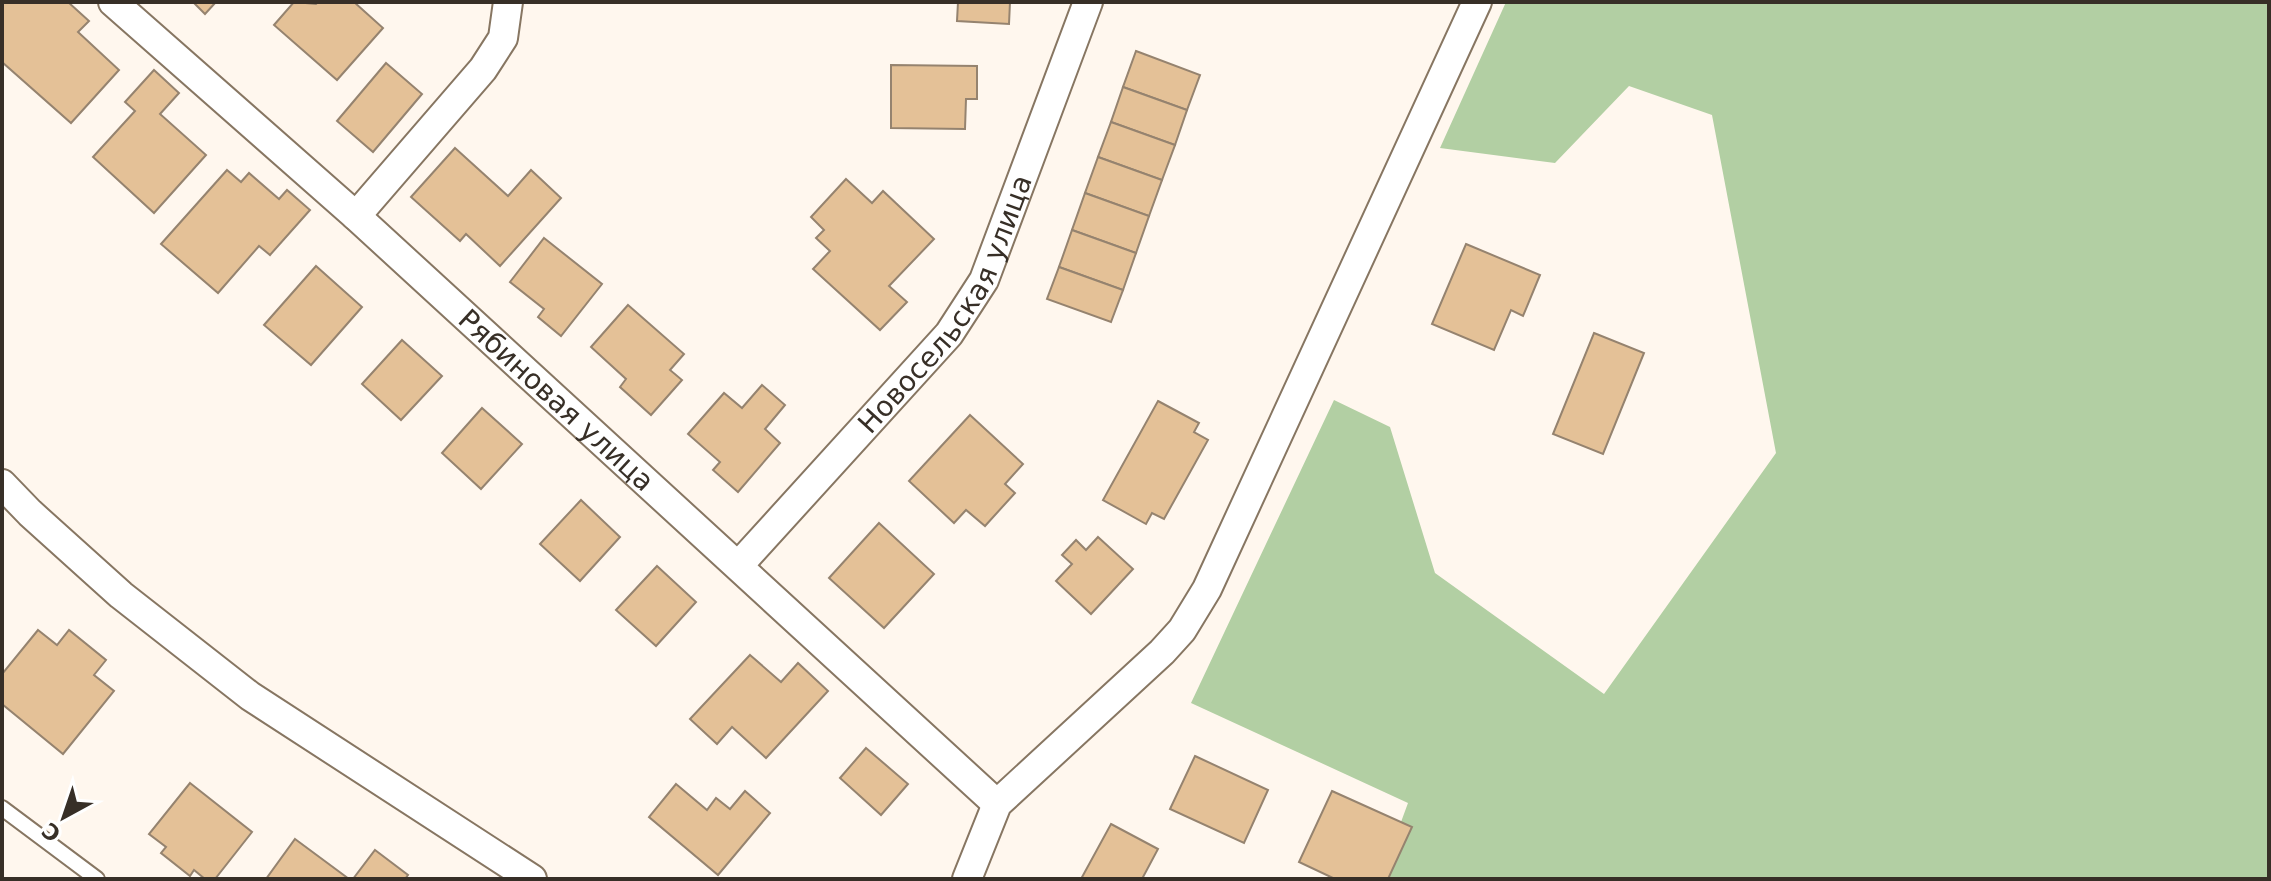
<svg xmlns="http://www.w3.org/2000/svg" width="2271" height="881" font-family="'DejaVu Sans',sans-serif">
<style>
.forest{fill:#b2cfa3}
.building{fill:#e4c197;stroke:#95836f;stroke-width:2}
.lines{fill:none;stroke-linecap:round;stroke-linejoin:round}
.lane-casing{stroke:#877662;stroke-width:18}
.street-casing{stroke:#877662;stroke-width:32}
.lane{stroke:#fff;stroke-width:14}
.street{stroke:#fff;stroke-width:28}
.labels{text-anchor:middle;stroke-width:7;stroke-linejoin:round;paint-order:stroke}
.street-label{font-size:28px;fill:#372f27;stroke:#fff}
</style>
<rect width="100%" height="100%" fill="#fff7ee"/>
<polygon class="forest" points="1506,2 2269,2 2269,879 1380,879 1408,803 1191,703 1334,400 1390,427 1435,573 1604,694 1776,453 1712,115 1629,86 1555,163 1440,148"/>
<g class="building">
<polygon points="2,2 68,2 89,21 78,32 119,70 71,123 2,62"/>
<polygon points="193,2 216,2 205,14"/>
<polygon points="294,2 316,4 318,2 354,2 383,28 337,80 274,25"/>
<polygon points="958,2 1010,2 1009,24 957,21"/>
<polygon points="1136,51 1200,75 1187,110 1123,87"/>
<polygon points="386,63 422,94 373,152 337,121"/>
<polygon points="891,65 977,66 977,99 966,99 965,129 891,128"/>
<polygon points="154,70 179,93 160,114 206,155 154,213 93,157 135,111 125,102"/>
<polygon points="1123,87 1187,110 1175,145 1111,122"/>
<polygon points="1111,122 1175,145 1162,180 1098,157"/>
<polygon points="455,148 508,196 531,170 561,198 500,266 466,234 460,241 411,197"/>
<polygon points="1098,157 1162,180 1149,216 1085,193"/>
<polygon points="227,170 241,182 249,173 279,199 287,190 310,210 270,255 259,246 218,293 161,244"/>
<polygon points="846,179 872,203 883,191 934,239 889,286 907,302 880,330 813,269 830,251 816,238 824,230 811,217"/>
<polygon points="1085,193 1149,216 1136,253 1072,230"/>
<polygon points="1072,230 1136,253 1123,290 1059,267"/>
<polygon points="544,238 602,284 561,336 538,317 544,309 510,282"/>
<polygon points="1466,244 1540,275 1523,316 1511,310 1494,350 1432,324"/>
<polygon points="316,266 362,307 311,365 264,325"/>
<polygon points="1059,267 1123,290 1111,322 1047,299"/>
<polygon points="628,305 684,354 670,370 682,380 651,415 620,387 626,379 591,347"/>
<polygon points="1594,333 1644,353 1603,454 1553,434"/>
<polygon points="402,340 442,376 401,420 362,384"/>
<polygon points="762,385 785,405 765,429 780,443 738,492 713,470 720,462 688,434 724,393 742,408"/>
<polygon points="1158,401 1199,423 1194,432 1208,440 1164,519 1152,513 1146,524 1103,500"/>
<polygon points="482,408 522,444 481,489 442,453"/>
<polygon points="970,415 1023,464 1005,484 1015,493 985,526 966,510 954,523 909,481"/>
<polygon points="581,500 620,537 580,581 540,544"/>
<polygon points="879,523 934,574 884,628 829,578"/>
<polygon points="1098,537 1133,569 1091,614 1056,581 1072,564 1062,555 1076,540 1086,550"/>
<polygon points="657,566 696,602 656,646 616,610"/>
<polygon points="38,630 57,645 69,630 106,660 94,675 114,691 63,754 2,704 2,674"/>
<polygon points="750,655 781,682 798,663 828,691 766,758 732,727 717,744 690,719"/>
<polygon points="866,748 908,784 881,815 840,778"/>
<polygon points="1195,756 1268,790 1244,843 1170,809"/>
<polygon points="190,783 252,832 215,879 205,879 194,870 190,876 161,853 166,847 149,834"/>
<polygon points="676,784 707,810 716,798 730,809 745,791 770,813 718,875 649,817"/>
<polygon points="1332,791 1412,827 1388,879 1335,879 1299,862"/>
<polygon points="1111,824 1158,849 1142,879 1081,879"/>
<polygon points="295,839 349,879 266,879"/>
<polygon points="375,850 408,875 405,879 353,879"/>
</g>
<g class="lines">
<g class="lane-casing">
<polyline id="lane" points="2,808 97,879"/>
</g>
<g class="street-casing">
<g id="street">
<path id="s1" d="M113,2l243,214 641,588"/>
<polyline points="356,216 483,69 503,38 508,2"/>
<polyline points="2,484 30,513 121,595 250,696 532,879"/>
<path id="s2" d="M739,565l210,-231 35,-54 104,-278"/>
<polyline points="967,879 997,804 1162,652 1182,630 1207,589 1477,2"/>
</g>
</g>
<use href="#lane" class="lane"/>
<use href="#street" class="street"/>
</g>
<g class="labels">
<g class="street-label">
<text dy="10" stroke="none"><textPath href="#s2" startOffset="336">Новосельская улица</textPath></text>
<text dy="10" stroke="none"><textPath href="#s1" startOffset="596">Рябиновая улица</textPath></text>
</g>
</g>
<rect width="2271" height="881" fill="none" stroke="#372f27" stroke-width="8"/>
<g transform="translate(64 817) rotate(220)" stroke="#ffffff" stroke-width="6" paint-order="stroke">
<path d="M0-6L14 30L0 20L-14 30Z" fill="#372f27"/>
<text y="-12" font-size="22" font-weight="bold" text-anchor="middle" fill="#372f27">С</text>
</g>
</svg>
